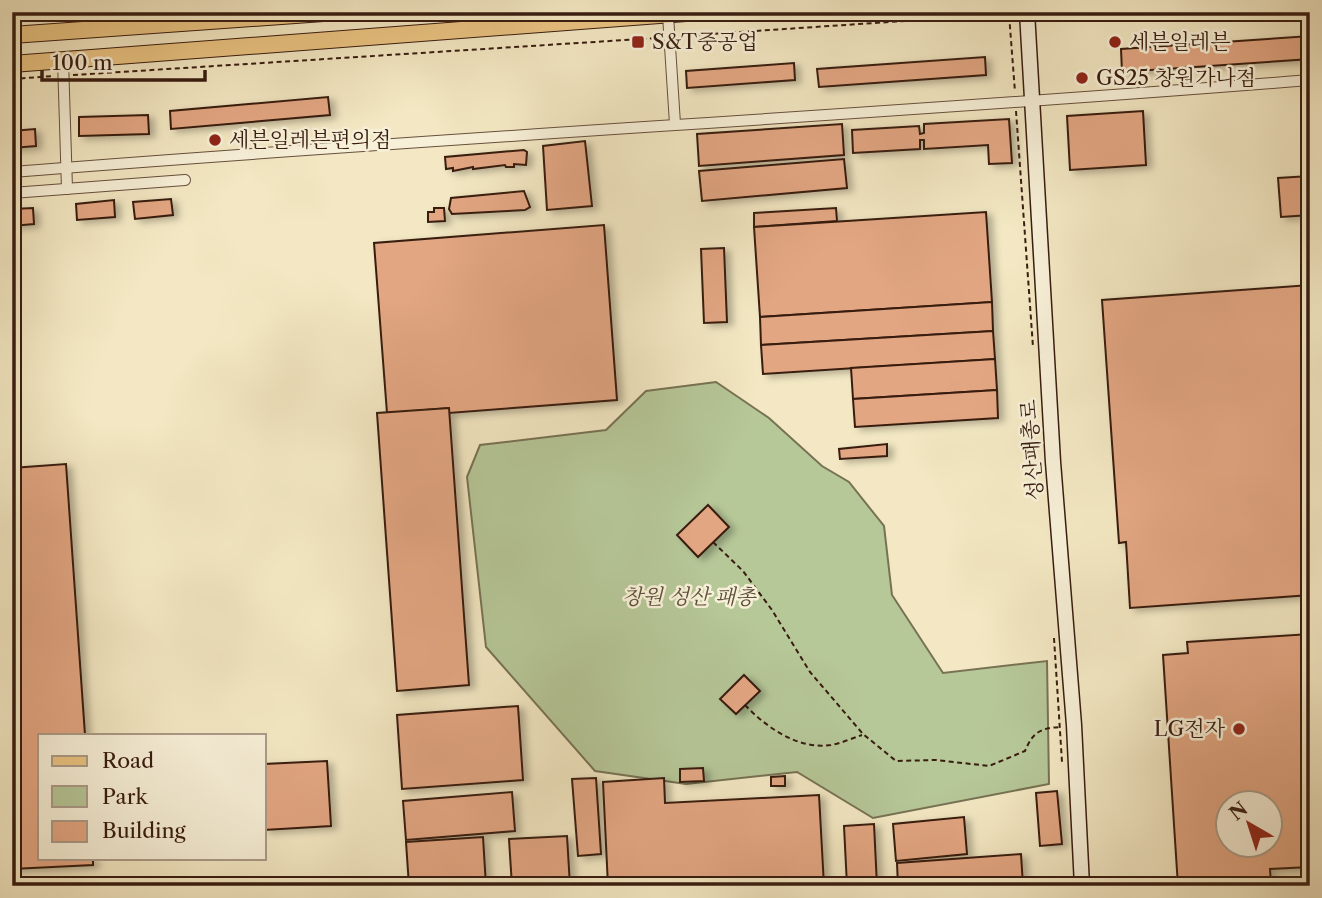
<svg xmlns="http://www.w3.org/2000/svg" width="1322" height="898" font-family="'Libre Caslon Text','Noto Serif KR',serif">
<style>
.green{fill:#b6c798;stroke:#777254;stroke-width:2}
.building{fill:#e2a682;stroke:#381c10;stroke-width:2;fill-rule:evenodd;filter:url(#shadow)}
.lines{fill:none;stroke-linecap:round;stroke-linejoin:round}
.minor-casing{stroke:#674f3d;stroke-width:12}
.secondary-casing{stroke:#381c10;stroke-width:17}
.primary-casing{stroke:#381c10;stroke-width:18}
.path{stroke:#381c10;stroke-width:2;stroke-dasharray:5 3.5;stroke-linecap:butt}
.minor{stroke:#f7f0d8;stroke-width:10}
.secondary{stroke:#f7f0d8;stroke-width:14}
.primary{stroke:#eac482;stroke-width:16}
.poi-dot{fill:#8f2418;stroke:#f7f0d8;stroke-width:2.5}
.labels{text-anchor:middle;stroke-width:5;stroke-linejoin:round;paint-order:stroke}
.poi-label{font-size:21px;fill:#381c10;stroke:#f7f0d8;text-anchor:start}
.street-label{font-size:21px;fill:#381c10;stroke:#f7f0d8}
.park-label{font-size:21px;font-style:italic;fill:#5e4f39;stroke:#f7f0d8}
</style>
<defs>
<filter id="shadow"><feDropShadow dx="5.5" dy="3" stdDeviation="3.5" flood-color="#0004"/></filter>
</defs>
<rect width="100%" height="100%" fill="#f3e8c3"/>
<filter id="stains"><feTurbulence type="fractalNoise" baseFrequency=".00286" numOctaves="4"/><feColorMatrix values="0 0 0 0 .2 0 0 0 0 .09 0 0 0 0 .02 0 0 0 .5 -.17"/></filter>
<radialGradient id="worn" r=".72"><stop offset=".6" stop-color="#630" stop-opacity="0"/><stop offset="1" stop-color="#630" stop-opacity=".3"/></radialGradient>
<polygon class="green" points="716,382 769,418 822,466 849,482 884,526 892,595 943,673 1047,661 1049,784 873,818 797,772 686,784 595,771 486,647 467,477 480,445 606,430 646,391"/>
<g class="building">
<polygon points="1310,36 1310,59 1122,72 1121,49"/>
<polygon points="985,57 986,75 819,87 817,69"/>
<polygon points="794,63 795,80 687,88 686,71"/>
<polygon points="328,97 330,115 171,129 170,111"/>
<polygon points="1143,111 1146,165 1070,170 1067,116"/>
<polygon points="148,115 149,134 79,136 79,117"/>
<polygon points="1009,119 1012,163 989,164 988,145 924,149 924,140 920,140 920,149 853,153 852,130 919,126 920,134 924,133 924,124"/>
<polygon points="842,124 844,155 699,166 697,134"/>
<polygon points="35,129 36,146 12,148 12,131"/>
<polygon points="585,141 592,206 547,210 543,146"/>
<polygon points="524,150 527,152 526,165 514,164 514,167 506,167 505,165 473,169 473,167 453,171 453,168 446,169 445,157"/>
<polygon points="844,159 847,188 702,201 699,171"/>
<polygon points="1310,176 1310,215 1281,217 1278,178"/>
<polygon points="524,191 530,207 525,210 452,214 449,209 451,198"/>
<polygon points="171,199 173,215 135,219 133,202"/>
<polygon points="114,200 115,217 77,220 76,204"/>
<polygon points="33,208 34,224 12,226 12,209"/>
<polygon points="434,208 444,208 445,221 428,222 428,212 434,212"/>
<polygon points="836,208 837,221 754,227 754,213"/>
<polygon points="986,212 992,302 760,317 754,227"/>
<polygon points="604,225 617,400 449,413 449,408 387,413 374,243"/>
<polygon points="724,248 727,322 704,323 701,249"/>
<polygon points="1310,285 1310,595 1130,608 1126,542 1119,543 1102,300"/>
<polygon points="992,302 993,331 761,345 760,317"/>
<polygon points="993,331 995,359 763,374 761,345"/>
<polygon points="995,359 997,390 853,399 851,368"/>
<polygon points="997,390 998,418 855,427 853,399"/>
<polygon points="449,408 469,685 397,691 377,413"/>
<polygon points="887,444 887,456 840,459 839,449"/>
<polygon points="66,464 85,735 40,735 40,858 93,858 93,865 12,869 12,468"/>
<polygon points="708,505 729,527 698,557 677,535"/>
<path d="M1310,634v233l-40,2 1,15 -93,2 -15,-231 25,-2 -1,-11zM1228,804h42v42h-42z"/>
<polygon points="744,675 760,691 736,714 720,699"/>
<polygon points="518,706 523,780 402,789 397,715"/>
<polygon points="327,761 331,826 264,830 264,764"/>
<polygon points="703,768 704,781 680,782 680,769"/>
<polygon points="785,776 785,786 771,786 771,777"/>
<polygon points="596,778 601,854 578,856 572,779"/>
<polygon points="664,778 665,803 819,795 824,886 608,886 603,782"/>
<polygon points="1057,791 1062,844 1040,846 1036,793"/>
<polygon points="512,792 515,831 406,840 403,801"/>
<polygon points="964,817 967,854 896,861 893,824"/>
<polygon points="874,824 877,886 847,886 844,826"/>
<polygon points="567,836 570,886 512,886 509,839"/>
<polygon points="483,837 486,886 409,886 406,842"/>
<polygon points="1021,854 1023,886 898,886 897,863"/>
</g>
<g class="lines">
<g class="minor-casing">
<g id="minor">
<polyline points="668,15 675,124"/>
<polyline points="63,60 67,189"/>
<path d="M12,172c433,-35 866,-57 1298,-92"/>
<polyline points="12,193 185,180"/>
</g>
</g>
<g class="secondary-casing">
<polyline id="secondary" points="1027,12 1053,462 1074,725 1082,886"/>
</g>
<g class="primary-casing">
<g id="primary">
<polyline points="12,35 337,12"/>
<polyline points="12,64 699,12"/>
</g>
</g>
<g class="path">
<polyline points="12,19 110,12"/>
<polyline points="680,36 1009,14 1015,92"/>
<polyline points="73,75 657,38"/>
<polyline points="12,79 53,76"/>
<polyline points="1016,111 1033,347"/>
<path d="M713,542l30,29 29,39 38,62 53,62 33,27 40,-1 53,6 36,-15c8,-19 15,-23 36,-24"/>
<polyline points="1054,638 1062,762"/>
<path d="M745,705c21,22 53,45 86,40 11,-2 22,-7 31,-10"/>
</g>
<use href="#minor" class="minor"/>
<use href="#secondary" class="secondary"/>
<use href="#primary" class="primary"/>
</g>
<g class="poi-dot">
<rect x="631" y="35" width="14" height="14" rx="3.5"/>
<circle cx="1115" cy="42" r="7"/>
<circle cx="1082" cy="78" r="7"/>
<circle cx="215" cy="140" r="7"/>
<circle cx="1239" cy="729" r="7"/>
</g>
<g class="labels">
<g class="poi-label">
<text x="652" y="49">S&amp;T중공업</text>
<text x="1129" y="49">세븐일레븐</text>
<text x="1096" y="85">GS25 창원가나점</text>
<text x="229" y="147">세븐일레븐편의점</text>
<text x="1225" y="736" text-anchor="end">LG전자</text>
</g>
<g class="street-label">
<text transform="translate(1032 450) rotate(-94)" y="7">성산패총로</text>
</g>
<g class="park-label">
<text x="689" y="604">창원 성산 패총</text>
</g>
</g>
<rect width="1322" height="898" fill="none" stroke="#f3e8c3" stroke-width="42"/>
<rect x="14" y="14" width="1294" height="870" fill="none" stroke="#381c10" stroke-width="3.5"/>
<rect x="21" y="21" width="1280" height="856" fill="none" stroke="#381c10" stroke-width="2"/>
<rect x="38" y="734" width="228" height="126" fill="#f7f0d8" stroke="#ab9b88" stroke-width="2"/>
<rect x="52" y="756" width="35" height="10" fill="#eac482" stroke="#ab9b88" stroke-width="2"/>
<text x="102" y="768" font-size="21" fill="#381c10">Road</text>
<rect x="52" y="786" width="35" height="21" fill="#b6c798" stroke="#ab9b88" stroke-width="2"/>
<text x="102" y="804" font-size="21" fill="#381c10">Park</text>
<rect x="52" y="821" width="35" height="21" fill="#e2a682" stroke="#ab9b88" stroke-width="2"/>
<text x="102" y="838" font-size="21" fill="#381c10">Building</text>
<g transform="translate(1249 824) rotate(321)"><circle r="33" fill="#f7f0d8" stroke="#ab9b88" stroke-width="2"/>
<path d="M0-5L12 26L0 18L-12 26Z" fill="#8f2418"/>
<text y="-10" font-size="19" font-weight="bold" text-anchor="middle" fill="#381c10">N</text>
</g>
<path d="M42 70v10h163v-10" fill="none" stroke="#381c10" stroke-width="3.5"/>
<text x="52" y="70" font-size="21" fill="#381c10" stroke="#f7f0d8" stroke-width="5" paint-order="stroke">100 m</text>
<rect width="100%" height="100%" filter="url(#stains)"/>
<rect width="100%" height="100%" fill="url(#worn)"/>
</svg>
